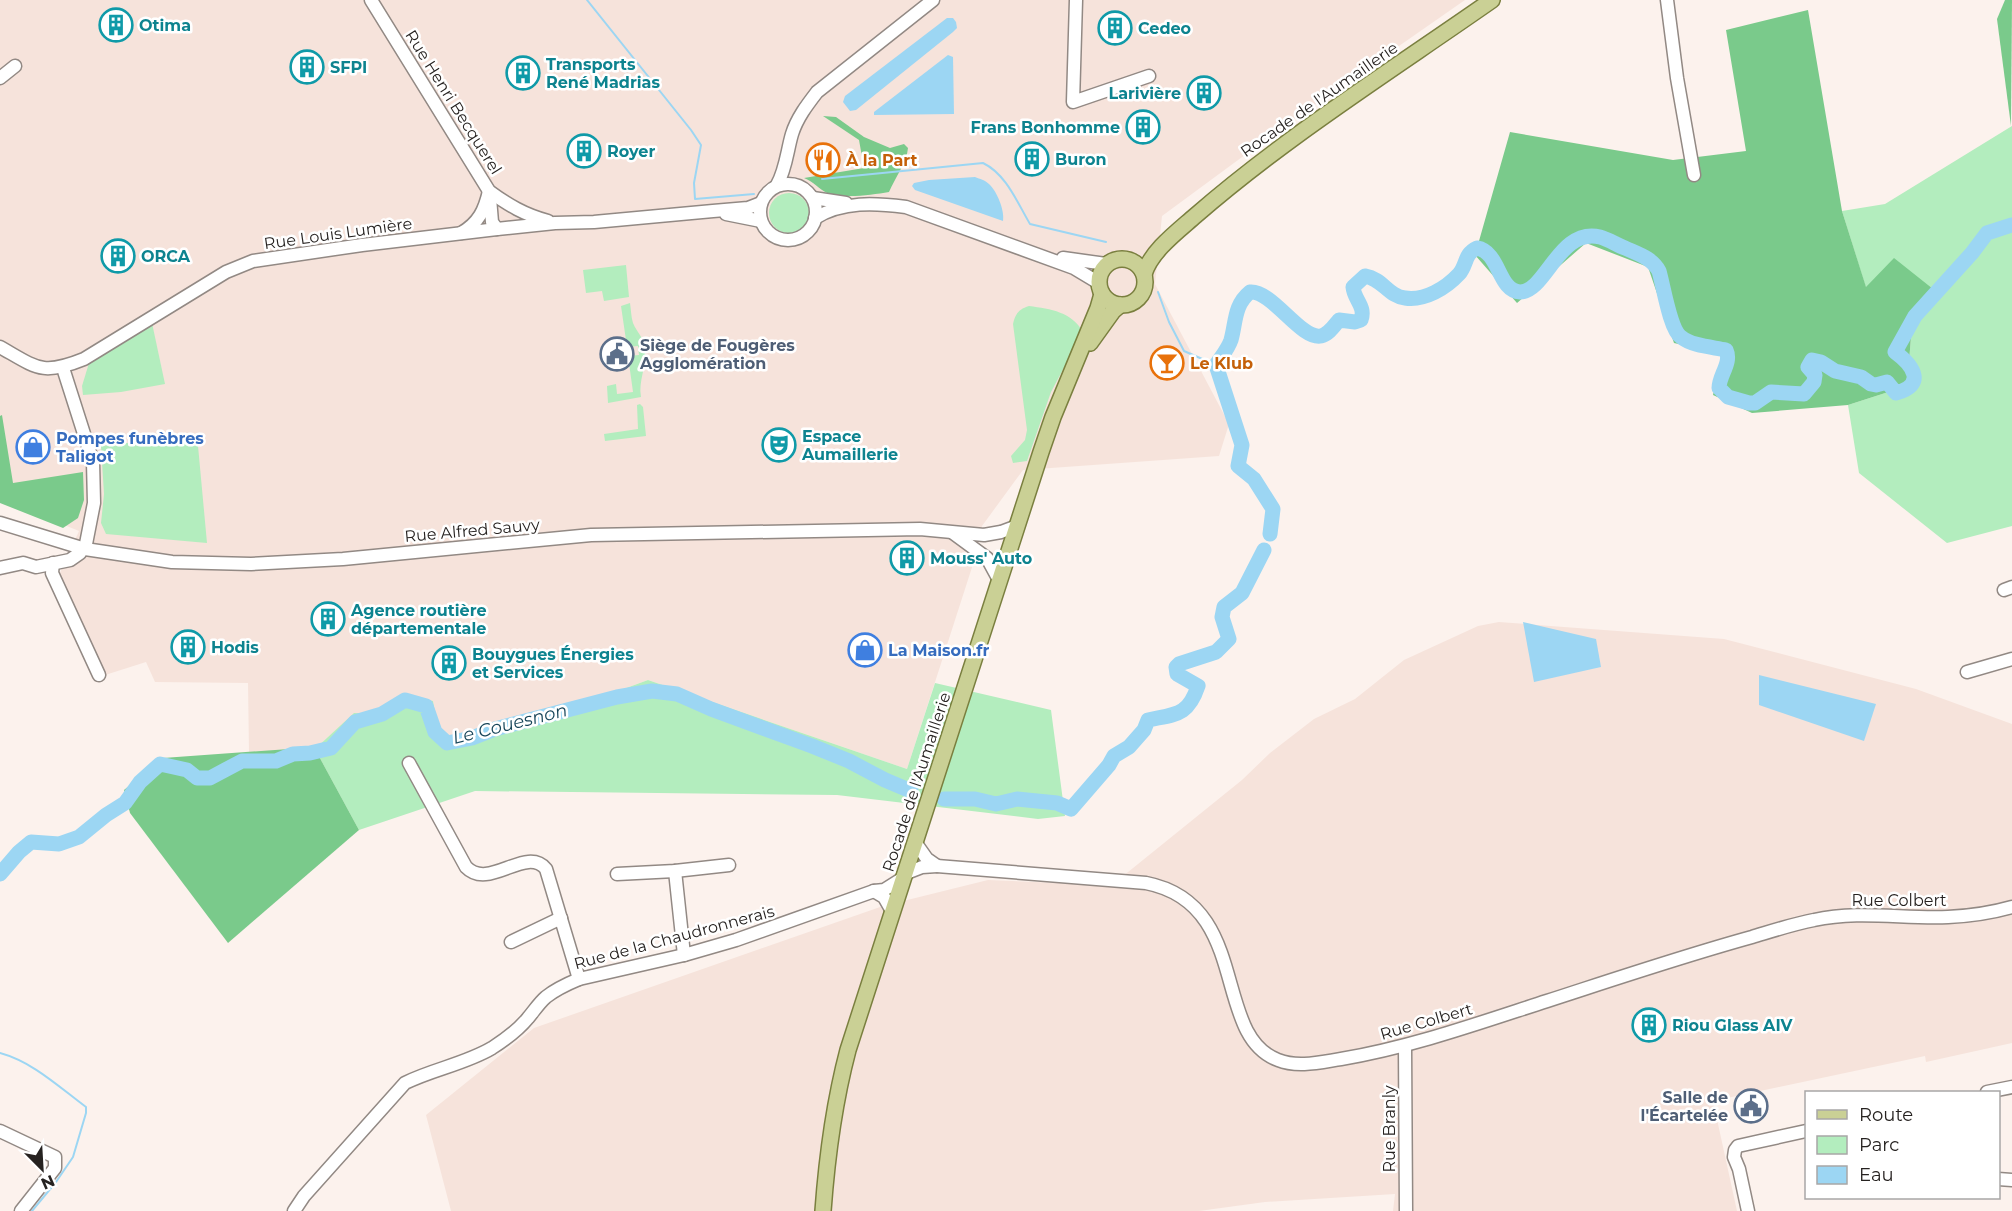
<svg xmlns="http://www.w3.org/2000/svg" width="2012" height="1211" font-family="Montserrat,sans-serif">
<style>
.built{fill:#f6e3db}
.green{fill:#b3edbe}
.forest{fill:#7aca8b}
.water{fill:#9cd6f3}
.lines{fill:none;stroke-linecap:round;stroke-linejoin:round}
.stream{stroke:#9cd6f3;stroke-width:2}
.river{stroke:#9cd6f3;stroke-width:15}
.minor-casing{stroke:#928984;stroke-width:15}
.major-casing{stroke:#7a7f3f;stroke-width:18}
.minor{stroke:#fff;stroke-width:12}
.major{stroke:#cad095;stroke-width:15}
.labels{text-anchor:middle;stroke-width:5;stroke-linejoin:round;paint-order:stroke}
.culture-label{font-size:16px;font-weight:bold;fill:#0d838f;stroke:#fff;text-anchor:start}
.street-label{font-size:16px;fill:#262220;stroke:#fff}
.food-label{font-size:16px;font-weight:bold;fill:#c56008;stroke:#fff;text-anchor:start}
.service-label{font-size:16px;font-weight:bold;fill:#4e5e75;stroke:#fff;text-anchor:start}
.shop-label{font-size:16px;font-weight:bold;fill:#366cbe;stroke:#fff;text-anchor:start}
.water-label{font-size:18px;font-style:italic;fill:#18465a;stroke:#fff}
</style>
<rect width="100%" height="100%" fill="#fcf2ed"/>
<g class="built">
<polygon points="0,0 1465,0 1287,124 1162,216 1155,284 1229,424 1219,456 1023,470 982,526 975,558 907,769 648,680 490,738 474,732 451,741 440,740 433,701 382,714 354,714 315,749 249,752 248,683 155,682 146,662 102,676 60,573 79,531 0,499"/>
<polygon points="1499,622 1724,639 1916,689 2012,724 2012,1043 1926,1062 1925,1056 1713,1101 1737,1211 1393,1211 1395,1194 1265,1202 1199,1211 451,1211 426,1115 534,1028 883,906 988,880 1112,885 1242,780 1270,753 1314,719 1355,699 1404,660 1478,626"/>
</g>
<g class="green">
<polygon points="2012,126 2012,526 1947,543 1859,473 1848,405 1907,386 1911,337 1933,289 1866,288 1842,211 1885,204"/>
<circle cx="789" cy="213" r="20"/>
<polygon points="626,265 629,297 604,301 602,291 586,293 583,270"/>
<path d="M630,303c1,6 1,14 3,20 4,10 11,14 12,26 2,17 -7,32 -4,48l-33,6 -1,-17 9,-2 1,10 16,-2 -5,-36 11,-1 -1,-9 -11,1 -6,-41z"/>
<path d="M1029,306c22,3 43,6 54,26l-32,60 -24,69 -14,2 -2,-7 14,-16 2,-10 -14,-106c2,-10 6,-15 16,-18z"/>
<polygon points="152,323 165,384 121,392 83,395 82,386 89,363"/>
<polygon points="640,404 643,407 646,436 605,441 604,434 638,429 637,405"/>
<polygon points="197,435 207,543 106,534 101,523 104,494 101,446"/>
<polygon points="648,680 907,769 935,683 1051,710 1065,816 1038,819 837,795 475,791 359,830 315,749 354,713 382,714 402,695 433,701 440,740 451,741 474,732 490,738"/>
</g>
<g class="forest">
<polygon points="2005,0 2012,0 2011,126 1997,19"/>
<polygon points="1808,10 1842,211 1866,287 1894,258 1933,289 1911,337 1907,386 1848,405 1752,413 1713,395 1722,354 1674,343 1648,267 1586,243 1517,303 1475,255 1510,132 1673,160 1746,151 1726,30"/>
<path d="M823,116l13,1 28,20 26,11 14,-4 4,4c-1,14 -13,30 -19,44 -18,3 -44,7 -62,1 -7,-3 -14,-12 -23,-15l60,-10 -5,-28z"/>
<polygon points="2,415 13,483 83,472 84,500 78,518 63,528 0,503 0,416"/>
<polygon points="289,749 315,749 359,830 228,943 130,813 124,790 163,758"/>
</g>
<g class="water">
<polygon points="947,18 953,18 956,22 957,28 953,32 856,110 850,111 843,102 845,96"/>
<polygon points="948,55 953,57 954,114 874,115 874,112"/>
<path d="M975,177c5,2 10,3 14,7 8,7 16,27 14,37l-88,-31 -3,-4 2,-3 15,-3z"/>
<polygon points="1523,622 1596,639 1601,667 1534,682"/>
<polygon points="1759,675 1876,704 1864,741 1759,705"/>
</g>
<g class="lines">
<g class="stream">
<polyline points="587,0 691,130 701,145 694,183 695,199 754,194"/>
<path d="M822,179l161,-16c23,11 34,39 47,61l76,18"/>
<polyline points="1158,292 1169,322 1184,351 1216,365"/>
<path d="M0,1053c33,9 59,34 86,54v6l-13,44 -17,25 -24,29"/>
</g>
<g class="river">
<path d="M1270,534l3,-25 -19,-30 -16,-13 4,-21 -26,-80c5,-8 12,-16 15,-25 5,-18 3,-35 19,-48 22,-2 51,48 71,44 8,-2 13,-10 18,-16l16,2 6,-2c5,-14 -7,-20 -8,-33l12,-11c18,3 23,20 40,22 20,3 41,-10 54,-24 8,-9 5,-20 18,-26 23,4 21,43 43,44 26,0 39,-65 80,-55 8,2 17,8 25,11 13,6 27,10 34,23 4,13 11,59 22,66 11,9 31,10 45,13 6,13 -7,25 -7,38l9,9 21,6h6l16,-11 33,2 10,-12 1,-7 -7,-8 4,-7 9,2 14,9 26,6 10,7 5,1 11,-3 9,11c30,-8 18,-27 -1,-41l20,-36 57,-63 15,-20 25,-8"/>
<path d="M944,799h31l21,5 21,-5 40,4 14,6 38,-44 5,-9 15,-9 15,-17 4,-10c28,-6 40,-4 50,-34l-21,-12 -1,-7 3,-3 37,-12 13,-13 -7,-22 2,-10 18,-14 22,-43"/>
<polyline points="0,874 19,852 31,842 59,844 79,837 106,815 125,803 140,782 160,764 187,770 197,778 210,778 242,761 276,761 293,754 310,753 331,748 355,722 382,714 405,700 426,706 435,732 447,743 472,738 495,729 617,697 652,691 677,694 711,709 812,746 849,761 885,780 911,791"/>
</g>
<g class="minor-casing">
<g id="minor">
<path d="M371,0l118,191c19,14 36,24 59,30"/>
<polyline points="1076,0 1073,102 1149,76"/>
<polyline points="1667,0 1677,78 1694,175"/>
<polyline points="0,78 15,66"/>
<circle cx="788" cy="212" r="28"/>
<path d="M777,185c9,-16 10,-34 15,-51 5,-16 15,-29 25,-42l116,-92"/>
<polyline points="490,198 492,222 497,229"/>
<polyline points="813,198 846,203"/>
<polyline points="726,214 761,221"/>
<path d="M815,218c28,-17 60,-15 91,-11l168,61 25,15"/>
<path d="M461,233c18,-10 24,-24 28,-42"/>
<polyline points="1063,258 1106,264"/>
<path d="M0,347c37,21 42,29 84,12l142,-87 27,-11 109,-16 135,-16 58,-6 39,-1 119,-11 35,-3 13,-5"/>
<polyline points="63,368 93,462 94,503 85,549"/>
<polyline points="0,523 85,549 172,562 251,564 343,559 591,535 920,529 984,535 1001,532 1017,526"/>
<polyline points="953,533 987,558 999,580"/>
<polyline points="53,563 52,573 99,675"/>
<polyline points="0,568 23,563 36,567 70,560 80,553 82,548"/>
<polyline points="2004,590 2012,587"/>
<polyline points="1967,672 2012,659"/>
<path d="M409,763l57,104c23,24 60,-22 80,2l33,110"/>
<path d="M937,866l209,17c106,21 65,152 132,177 20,8 43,2 63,-1 71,-12 138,-36 206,-58 68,-22 136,-45 205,-64 20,-6 41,-13 62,-17 45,-10 89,-1 134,-3 22,-1 43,-4 64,-10"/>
<polyline points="675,871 684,955"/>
<polyline points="617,874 675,871 729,865"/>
<polyline points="904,874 922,867 937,866 927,859 915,842"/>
<polyline points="892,911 884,897 874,891 884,890 903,878"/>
<polyline points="511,942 561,918"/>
<polyline points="1405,1046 1406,1211"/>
<polyline points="1987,1092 2012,1087"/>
<polyline points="0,1131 55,1157 55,1168 21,1211"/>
<polyline points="1998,1179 2012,1180"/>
<path d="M294,1211l10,-15 101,-113c28,-14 60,-19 87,-35 11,-7 27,-19 36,-30 6,-7 11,-15 18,-21 10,-8 21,-13 33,-18l105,-24 52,-15 138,-49"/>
<polyline points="1748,1211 1739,1169 1734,1157 1735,1150 1738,1146 1806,1131"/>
</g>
</g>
<g class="major-casing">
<g id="major">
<circle cx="1122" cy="282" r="23"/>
<path d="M1144,274c7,-23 34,-43 51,-58 92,-80 197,-146 297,-216"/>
<polyline points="1090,343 1113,311 1120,305"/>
<path d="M823,1211c4,-55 11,-108 25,-161l193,-598 12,-35 45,-109 4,-14"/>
</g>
</g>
<use href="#minor" class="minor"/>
<use href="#major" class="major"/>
</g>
<defs>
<g id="building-ring" transform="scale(1.725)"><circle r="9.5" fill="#fff" stroke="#0f9aa8" stroke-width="1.5"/><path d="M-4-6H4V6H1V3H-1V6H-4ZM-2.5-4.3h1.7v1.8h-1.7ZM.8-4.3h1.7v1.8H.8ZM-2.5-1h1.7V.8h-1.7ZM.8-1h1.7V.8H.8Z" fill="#0f9aa8"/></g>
<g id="restaurant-ring" transform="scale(1.725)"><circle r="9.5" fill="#fff" stroke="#e8710a" stroke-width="1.5"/><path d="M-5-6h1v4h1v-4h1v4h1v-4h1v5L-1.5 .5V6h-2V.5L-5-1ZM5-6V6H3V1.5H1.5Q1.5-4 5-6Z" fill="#e8710a"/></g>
<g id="civic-ring" transform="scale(1.725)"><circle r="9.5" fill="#fff" stroke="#5c6f8a" stroke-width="1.5"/><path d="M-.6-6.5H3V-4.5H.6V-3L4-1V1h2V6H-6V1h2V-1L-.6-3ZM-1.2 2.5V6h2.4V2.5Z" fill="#5c6f8a"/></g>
<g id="bar-ring" transform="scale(1.725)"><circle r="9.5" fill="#fff" stroke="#e8710a" stroke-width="1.5"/><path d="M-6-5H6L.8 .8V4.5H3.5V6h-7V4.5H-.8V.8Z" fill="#e8710a"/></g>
<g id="theatre-ring" transform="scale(1.725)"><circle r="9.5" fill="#fff" stroke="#0f9aa8" stroke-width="1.5"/><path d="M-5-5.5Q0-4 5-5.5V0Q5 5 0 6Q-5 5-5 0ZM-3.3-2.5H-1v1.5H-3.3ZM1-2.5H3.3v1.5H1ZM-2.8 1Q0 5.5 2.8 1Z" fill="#0f9aa8"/></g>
<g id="shop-ring" transform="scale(1.725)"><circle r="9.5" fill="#fff" stroke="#3f7fe0" stroke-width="1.5"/><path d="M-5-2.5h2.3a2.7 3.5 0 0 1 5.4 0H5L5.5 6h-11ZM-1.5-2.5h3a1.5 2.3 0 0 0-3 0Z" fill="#3f7fe0"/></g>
</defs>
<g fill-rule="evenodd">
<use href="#building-ring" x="116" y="25"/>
<use href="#building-ring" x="1115" y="28"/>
<use href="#building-ring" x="307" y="67"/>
<use href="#building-ring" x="523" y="73"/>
<use href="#building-ring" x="1204" y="93"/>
<use href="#building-ring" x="1143" y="127"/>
<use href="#building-ring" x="584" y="151"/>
<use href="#building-ring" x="1032" y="159"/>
<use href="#restaurant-ring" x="823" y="160"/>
<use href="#building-ring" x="118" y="256"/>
<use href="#civic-ring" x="617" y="354"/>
<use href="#bar-ring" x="1167" y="363"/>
<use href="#theatre-ring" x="779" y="445"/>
<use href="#shop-ring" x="33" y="447"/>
<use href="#building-ring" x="907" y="558"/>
<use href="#building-ring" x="328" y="619"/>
<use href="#building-ring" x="188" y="647"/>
<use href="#shop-ring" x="865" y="650"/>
<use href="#building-ring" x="449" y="663"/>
<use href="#building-ring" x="1649" y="1025"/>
<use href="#civic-ring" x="1751" y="1106"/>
</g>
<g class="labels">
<g class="culture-label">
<text x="139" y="31">Otima</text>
<text x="1138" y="34">Cedeo</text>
<text x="546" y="70">Transports<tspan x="546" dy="18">René Madrias</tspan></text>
<text x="330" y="73">SFPI</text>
<text x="1181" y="99" text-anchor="end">Larivière</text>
<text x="1120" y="133" text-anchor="end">Frans Bonhomme</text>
<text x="607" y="157">Royer</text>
<text x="1055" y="165">Buron</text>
<text x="141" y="262">ORCA</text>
<text x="802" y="442">Espace<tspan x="802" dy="18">Aumaillerie</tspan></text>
<text x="930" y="564">Mouss' Auto</text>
<text x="351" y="616">Agence routière<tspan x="351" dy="18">départementale</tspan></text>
<text x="211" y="653">Hodis</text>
<text x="472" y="660">Bouygues Énergies<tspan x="472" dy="18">et Services</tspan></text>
<text x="1672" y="1031">Riou Glass AIV</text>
</g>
<g class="street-label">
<text transform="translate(1319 99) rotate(-35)" y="6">Rocade de l'Aumaillerie</text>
<text transform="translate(454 102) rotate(58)" y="6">Rue Henri Becquerel</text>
<text transform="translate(338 233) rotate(-8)" y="6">Rue Louis Lumière</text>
<text transform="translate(472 530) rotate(-5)" y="6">Rue Alfred Sauvy</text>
<text transform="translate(916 782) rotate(-72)" y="6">Rocade de l'Aumaillerie</text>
<text x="1899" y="906">Rue Colbert</text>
<text transform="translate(674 937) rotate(-15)" y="6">Rue de la Chaudronnerais</text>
<text transform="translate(1426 1021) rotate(-16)" y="6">Rue Colbert</text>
<text transform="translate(1389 1129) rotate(-90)" y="6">Rue Branly</text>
</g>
<g class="food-label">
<text x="846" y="166">À la Part</text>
<text x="1190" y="369">Le Klub</text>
</g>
<g class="service-label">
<text x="640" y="351">Siège de Fougères<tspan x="640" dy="18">Agglomération</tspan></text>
<text x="1728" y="1103" text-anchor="end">Salle de<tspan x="1728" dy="18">l'Écartelée</tspan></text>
</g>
<g class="shop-label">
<text x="56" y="444">Pompes funèbres<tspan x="56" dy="18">Taligot</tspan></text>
<text x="888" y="656">La Maison.fr</text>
</g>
<g class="water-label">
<text transform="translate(510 724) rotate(-14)" y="6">Le Couesnon</text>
</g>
</g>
<rect x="1805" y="1091" width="195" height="108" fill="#ffffff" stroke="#a8a7a6" stroke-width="1.5"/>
<rect x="1817" y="1110" width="30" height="9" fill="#cad095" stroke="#a8a7a6" stroke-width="1.5"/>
<text x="1859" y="1121" font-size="18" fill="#262220">Route</text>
<rect x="1817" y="1136" width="30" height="18" fill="#b3edbe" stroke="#a8a7a6" stroke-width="1.5"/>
<text x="1859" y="1151" font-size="18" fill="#262220">Parc</text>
<rect x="1817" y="1166" width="30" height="18" fill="#9cd6f3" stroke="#a8a7a6" stroke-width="1.5"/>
<text x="1859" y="1181" font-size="18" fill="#262220">Eau</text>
<g transform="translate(42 1169) rotate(156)" stroke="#ffffff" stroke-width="4.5" paint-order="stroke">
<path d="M0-4.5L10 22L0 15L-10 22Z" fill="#262220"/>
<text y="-9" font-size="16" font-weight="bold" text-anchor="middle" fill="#262220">N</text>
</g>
</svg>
